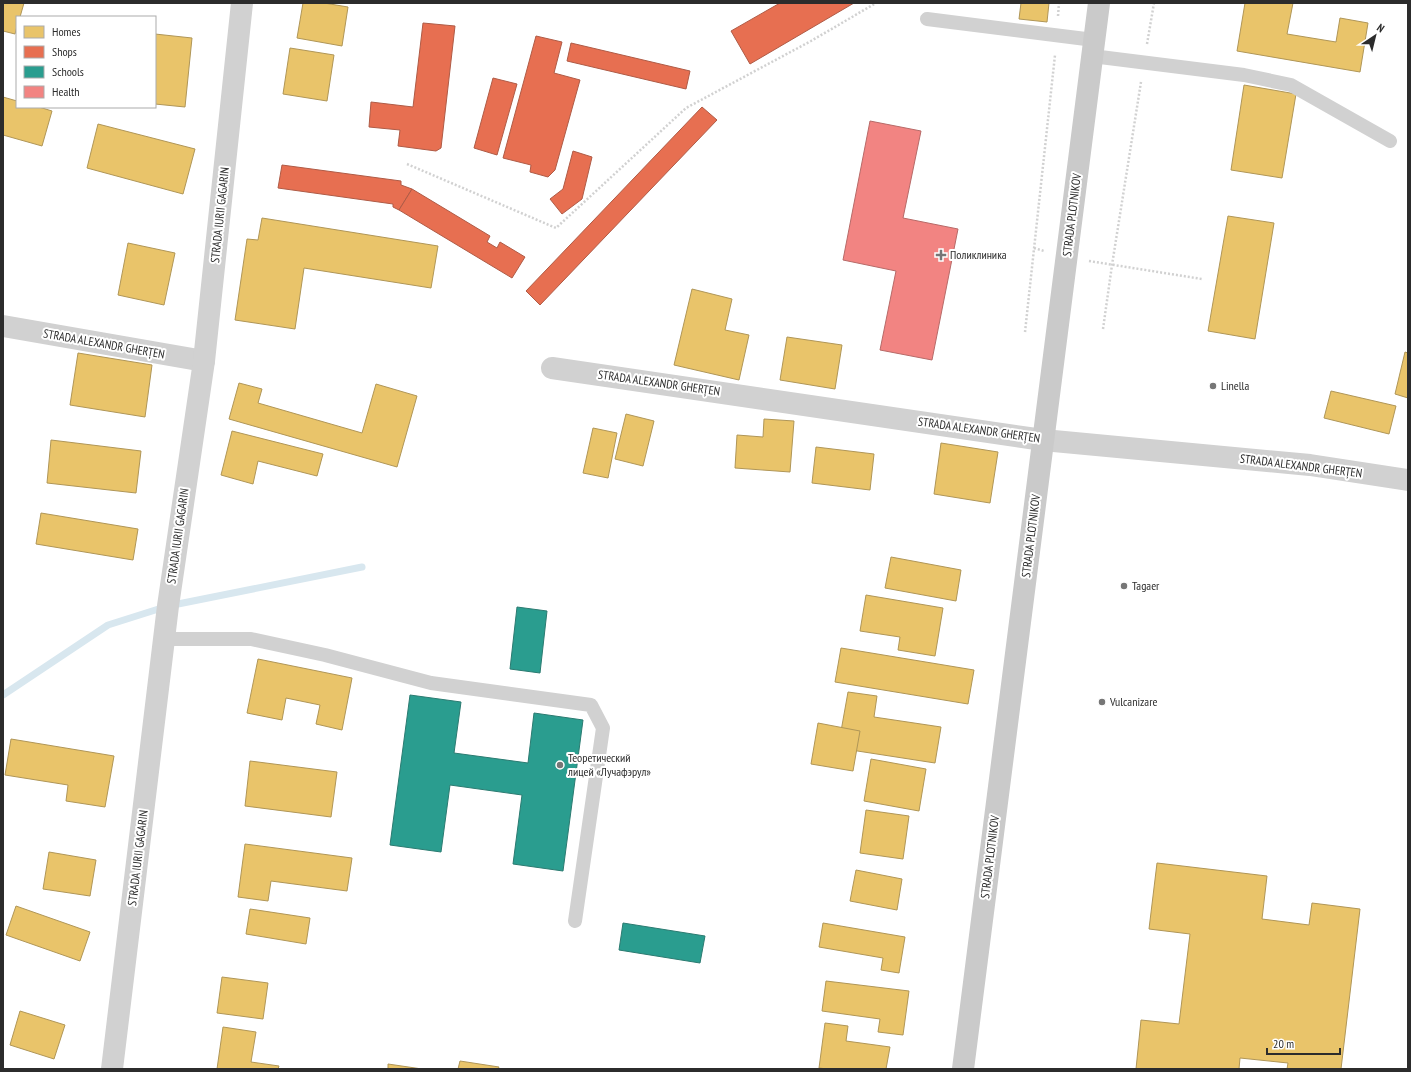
<svg xmlns="http://www.w3.org/2000/svg" width="1411" height="1072" font-family="'PT Sans Narrow',sans-serif">
<style>
.homes{fill:#e9c46a;stroke:#b09657}
.shops{fill:#e76f51;stroke:#af5b46}
.schools{fill:#2a9d8f;stroke:#2b7b71}
.health{fill:#f28482;stroke:#b76a68}
.lines{fill:none;stroke-linecap:round;stroke-linejoin:round}
.stream{stroke:#d8e7ef;stroke-width:7}
.path{stroke:#d1d1d1;stroke-width:2.5;stroke-dasharray:2 2;stroke-linecap:butt}
.lane{stroke:#d1d1d1;stroke-width:14}
.street{stroke:#d1d1d1;stroke-width:22}
.secondary{stroke:#cacaca;stroke-width:22}
.poi-dot{fill:#767676;stroke:#fff;stroke-width:1.5}
.labels{text-anchor:middle;stroke-width:4;stroke-linejoin:round;paint-order:stroke}
.street-label{font-size:12px;fill:#2c2c2c;stroke:#fff}
.poi-label{font-size:12px;fill:#2c2c2c;stroke:#fff;text-anchor:start}
</style>
<rect width="100%" height="100%" fill="#fff"/>
<g class="homes">
<polygon points="3,3 24,3 20,17 17,17 17,26 15,34 3,31"/>
<polygon points="303,3 324,3 348,7 342,46 297,38"/>
<polygon points="1021,3 1049,3 1047,22 1019,19"/>
<polygon points="1245,3 1293,3 1287,34 1336,42 1340,18 1368,23 1360,72 1237,51"/>
<polygon points="155,34 192,38 185,107 155,104"/>
<polygon points="290,48 334,55 327,101 283,94"/>
<polygon points="1244,85 1296,94 1282,178 1231,170"/>
<polygon points="3,97 17,101 17,107 39,107 52,111 42,146 3,135"/>
<polygon points="98,124 195,149 183,194 87,168"/>
<polygon points="1228,216 1274,223 1255,339 1208,331"/>
<polygon points="262,218 438,246 431,288 304,268 295,329 235,320 247,239 258,240"/>
<polygon points="128,243 175,253 164,305 118,295"/>
<polygon points="692,289 732,299 725,330 749,335 739,380 674,365"/>
<polygon points="787,337 842,345 835,389 780,380"/>
<polygon points="1405,352 1408,353 1408,398 1395,394"/>
<polygon points="78,353 152,365 145,417 70,405"/>
<polygon points="239,383 262,389 258,403 362,433 376,384 417,396 397,467 229,419"/>
<polygon points="1331,391 1396,406 1389,434 1324,418"/>
<polygon points="626,414 654,421 643,466 615,459"/>
<polygon points="764,419 794,421 790,472 735,468 737,435 763,437"/>
<polygon points="593,428 617,433 608,478 583,473"/>
<polygon points="232,431 323,454 317,476 258,461 253,484 221,475"/>
<polygon points="51,440 141,451 136,493 47,483"/>
<polygon points="941,443 998,452 990,503 934,494"/>
<polygon points="816,447 874,454 870,490 812,483"/>
<polygon points="41,513 138,529 133,560 36,544"/>
<polygon points="891,557 961,570 956,601 885,588"/>
<polygon points="866,595 943,608 935,656 898,650 900,637 860,631"/>
<polygon points="841,648 974,670 968,704 835,682"/>
<polygon points="258,659 352,678 342,730 316,724 320,705 286,698 282,720 247,713"/>
<polygon points="848,692 877,696 874,717 941,727 935,763 838,748"/>
<polygon points="818,723 860,731 853,771 811,764"/>
<polygon points="11,739 114,756 105,807 66,801 68,785 5,775"/>
<polygon points="871,759 926,769 919,811 864,801"/>
<polygon points="250,761 337,772 331,817 245,806"/>
<polygon points="866,810 909,816 903,859 860,853"/>
<polygon points="245,844 352,858 347,891 271,881 268,901 238,897"/>
<polygon points="49,852 96,860 90,896 43,889"/>
<polygon points="1157,863 1267,876 1262,919 1309,925 1312,903 1360,909 1341,1069 1287,1069 1288,1063 1240,1058 1239,1069 1136,1069 1141,1020 1179,1024 1190,934 1149,929"/>
<polygon points="856,870 902,879 897,910 850,901"/>
<polygon points="16,906 90,932 80,961 6,935"/>
<polygon points="250,909 310,918 306,944 246,934"/>
<polygon points="823,923 905,937 899,973 881,970 883,958 819,947"/>
<polygon points="222,977 268,983 263,1019 217,1013"/>
<polygon points="826,981 909,991 903,1035 878,1032 880,1019 822,1011"/>
<polygon points="20,1011 65,1025 54,1059 10,1045"/>
<polygon points="825,1023 848,1026 846,1041 890,1047 886,1069 827,1069 819,1068"/>
<polygon points="223,1027 256,1032 251,1062 279,1066 278,1069 217,1069"/>
<polygon points="460,1061 499,1067 498,1069 458,1069"/>
<polygon points="388,1064 422,1069 388,1069"/>
</g>
<g class="shops">
<polygon points="780,3 854,3 750,64 731,31"/>
<polygon points="423,23 455,26 441,148 436,151 398,146 400,130 369,127 371,102 413,107"/>
<polygon points="536,36 562,42 554,73 580,80 555,170 548,177 530,172 531,165 503,158"/>
<polygon points="571,43 690,71 686,89 567,61"/>
<polygon points="493,78 517,84 497,155 474,148"/>
<polygon points="702,107 717,120 540,305 526,291"/>
<polygon points="573,151 592,157 582,199 562,214 550,199 563,189"/>
<polygon points="282,165 401,181 401,185 412,189 399,210 393,207 393,204 278,188"/>
<polygon points="412,189 490,236 487,242 497,248 500,242 525,257 512,278 399,210"/>
</g>
<g class="schools">
<polygon points="517,607 547,611 540,673 510,669"/>
<polygon points="410,695 461,702 454,753 528,763 534,713 583,720 563,871 513,864 522,795 450,785 441,852 390,845"/>
<polygon points="623,923 705,936 700,963 619,950"/>
</g>
<polygon class="health" points="870,121 921,131 903,218 958,229 932,360 880,350 896,271 843,260"/>
<g class="lines">
<polyline class="stream" points="3,695 108,625 168,606 362,567"/>
<g class="path">
<polyline points="1058,16 1059,3"/>
<polyline points="1147,44 1154,3"/>
<polyline points="407,164 556,228 686,108 811,41 876,3"/>
<polyline points="1034,248 1044,251"/>
<polyline points="1089,261 1202,279"/>
<polyline points="1103,329 1112,265 1141,82"/>
<polyline points="1025,332 1055,55"/>
</g>
<g class="lane">
<polyline points="927,19 1094,40"/>
<polyline points="1092,56 1244,75 1291,85 1390,141"/>
<polyline points="164,639 251,639 325,655 431,683 591,705 603,728 575,921"/>
</g>
<g class="street">
<polyline points="3,326 204,361"/>
<polyline points="552,368 1043,440 1310,465 1408,480"/>
<polyline points="112,1069 168,606 204,361 242,3"/>
</g>
<polyline class="secondary" points="963,1069 1099,3"/>
</g>
<g class="poi-dot">
<path d="M939 249h4v4h4v4h-4v4h-4v-4h-4v-4h4z"/>
<circle cx="1213" cy="386" r="4"/>
<circle cx="1124" cy="586" r="4"/>
<circle cx="1102" cy="702" r="4"/>
<circle cx="560" cy="765" r="4"/>
</g>
<g class="labels">
<g class="street-label">
<text transform="translate(220 215) rotate(-84)" y="4">STRADA IURII GAGARIN</text>
<text transform="translate(1072 215) rotate(-83)" y="4">STRADA PLOTNIKOV</text>
<text transform="translate(104 344) rotate(10)" y="4">STRADA ALEXANDR GHERȚEN</text>
<text transform="translate(659 383) rotate(8)" y="4">STRADA ALEXANDR GHERȚEN</text>
<text transform="translate(979 430) rotate(8)" y="4">STRADA ALEXANDR GHERȚEN</text>
<text transform="translate(1301 466) rotate(7)" y="4">STRADA ALEXANDR GHERȚEN</text>
<text transform="translate(178 536) rotate(-82)" y="4">STRADA IURII GAGARIN</text>
<text transform="translate(1031 536) rotate(-83)" y="4">STRADA PLOTNIKOV</text>
<text transform="translate(990 857) rotate(-83)" y="4">STRADA PLOTNIKOV</text>
<text transform="translate(138 858) rotate(-83)" y="4">STRADA IURII GAGARIN</text>
</g>
<g class="poi-label">
<text x="950" y="259">Поликлиника</text>
<text x="1221" y="390">Linella</text>
<text x="1132" y="590">Tagaer</text>
<text x="1110" y="706">Vulcanizare</text>
<text x="568" y="762">Теоретический<tspan x="568" dy="14">лицей «Лучафэрул»</tspan></text>
</g>
</g>
<rect width="1411" height="1072" fill="none" stroke="#2c2c2c" stroke-width="8"/>
<rect x="16" y="16" width="140" height="92" fill="#ffffff" stroke="#ababab"/>
<rect x="24" y="26" width="20" height="12" fill="#e9c46a" stroke="#ababab"/>
<text x="52" y="36" font-size="12" fill="#2c2c2c">Homes</text>
<rect x="24" y="46" width="20" height="12" fill="#e76f51" stroke="#ababab"/>
<text x="52" y="56" font-size="12" fill="#2c2c2c">Shops</text>
<rect x="24" y="66" width="20" height="12" fill="#2a9d8f" stroke="#ababab"/>
<text x="52" y="76" font-size="12" fill="#2c2c2c">Schools</text>
<rect x="24" y="86" width="20" height="12" fill="#f28482" stroke="#ababab"/>
<text x="52" y="96" font-size="12" fill="#2c2c2c">Health</text>
<g transform="translate(1375 36) rotate(35)" stroke="#ffffff" stroke-width="3" paint-order="stroke">
<path d="M0-3L7 15L0 10L-7 15Z" fill="#2c2c2c"/>
<text y="-6" font-size="11" font-weight="bold" text-anchor="middle" fill="#2c2c2c">N</text>
</g>
<path d="M1267 1048v6h73v-6" fill="none" stroke="#2c2c2c" stroke-width="2"/>
<text x="1273" y="1048" font-size="12" fill="#2c2c2c" stroke="#ffffff" stroke-width="3" paint-order="stroke">20 m</text>
</svg>
